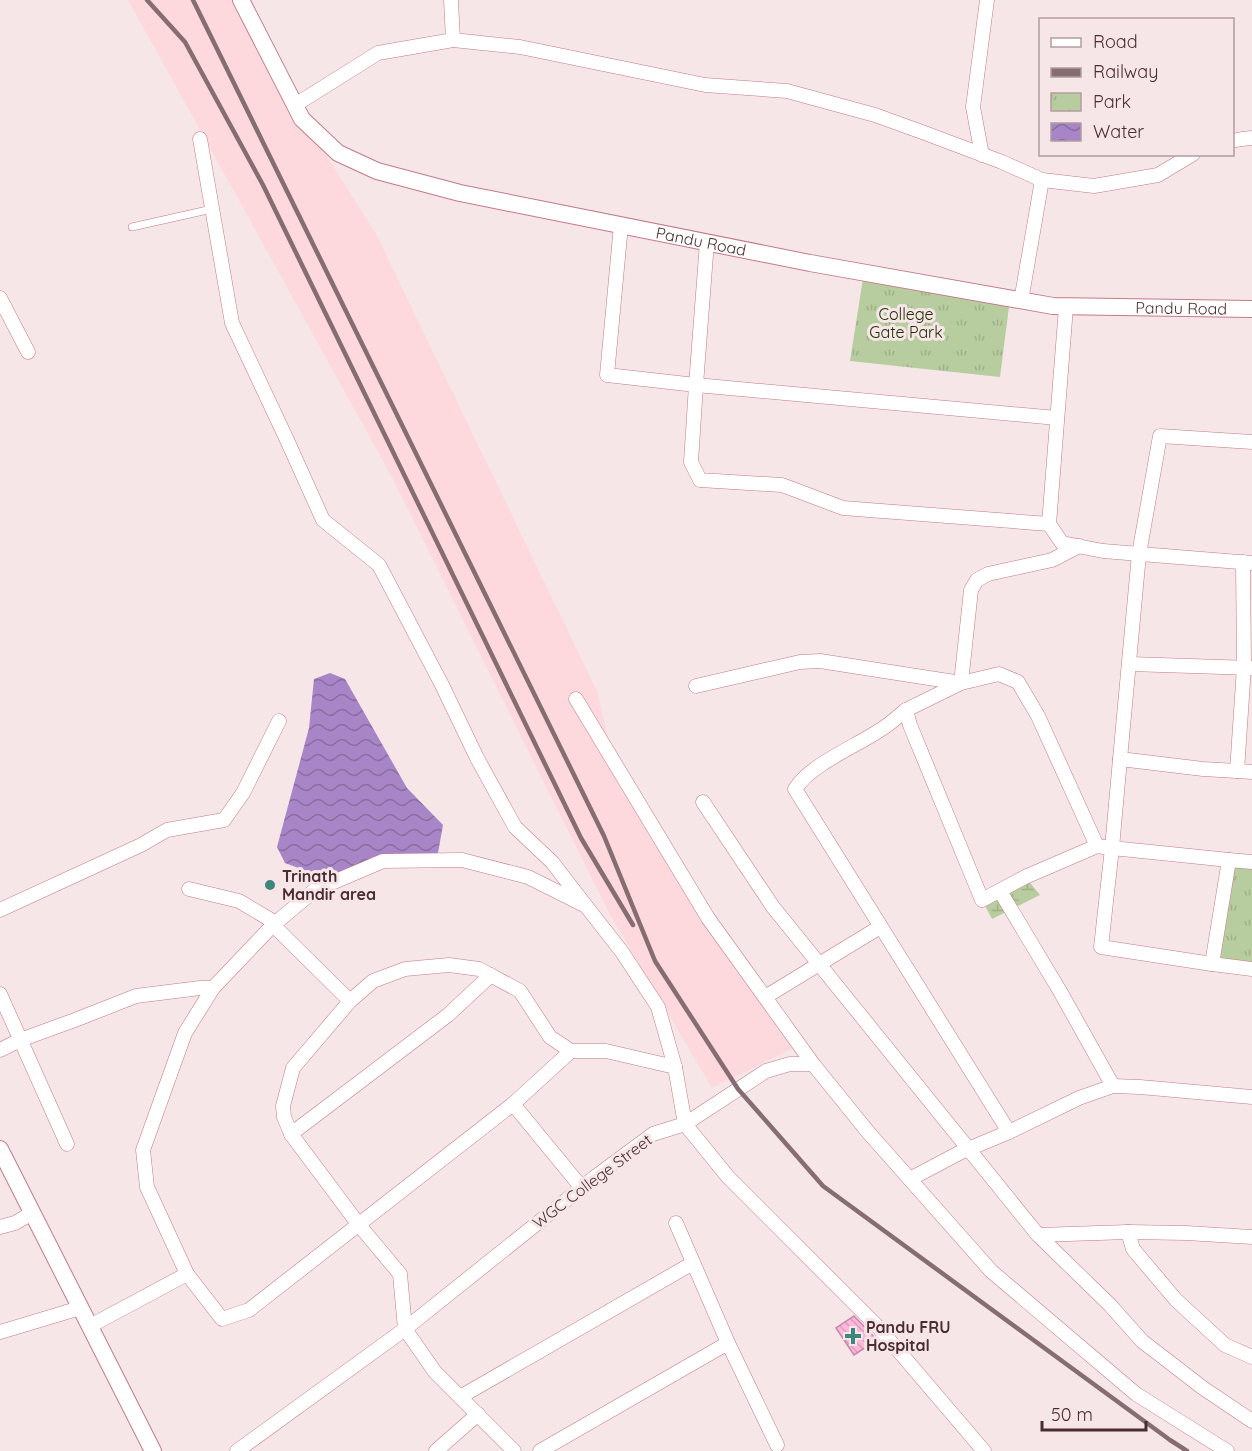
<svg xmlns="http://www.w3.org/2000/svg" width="1252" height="1451" font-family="Quicksand,sans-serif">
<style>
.built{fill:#fdd9de}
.wetland{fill:url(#wetland-marsh)}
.park{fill:url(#park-tufts)}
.water{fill:url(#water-waves)}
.building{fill:url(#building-back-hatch);stroke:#c886a8;stroke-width:1.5}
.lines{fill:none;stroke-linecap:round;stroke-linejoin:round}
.service-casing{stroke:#c37a87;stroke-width:8}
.minor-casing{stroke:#c37a87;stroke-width:15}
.tertiary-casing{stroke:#c37a87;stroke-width:18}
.service{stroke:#fff;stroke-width:7}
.minor{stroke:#fff;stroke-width:14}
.tertiary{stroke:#fff;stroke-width:16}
.rail{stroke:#866d71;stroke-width:4.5}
.poi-dot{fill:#3f867f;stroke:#f6e6e8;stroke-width:2}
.labels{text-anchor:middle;stroke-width:6;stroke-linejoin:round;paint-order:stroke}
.street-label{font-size:16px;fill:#4b2c32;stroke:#f6e6e8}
.park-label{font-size:16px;fill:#203200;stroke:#f6e6e8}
.poi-label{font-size:16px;font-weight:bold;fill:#4b2c32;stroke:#f6e6e8;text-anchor:start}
</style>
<defs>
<pattern id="wetland-marsh" width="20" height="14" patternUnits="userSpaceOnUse" patternTransform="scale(1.5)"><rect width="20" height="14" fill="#b8cd9f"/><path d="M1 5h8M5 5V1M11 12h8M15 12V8" fill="none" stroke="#a0b089"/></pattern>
<pattern id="park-tufts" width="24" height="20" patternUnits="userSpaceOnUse" patternTransform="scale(1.5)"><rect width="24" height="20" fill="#b8cd9f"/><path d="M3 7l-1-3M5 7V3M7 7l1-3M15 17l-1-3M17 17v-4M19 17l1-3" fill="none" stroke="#a0b089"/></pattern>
<pattern id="water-waves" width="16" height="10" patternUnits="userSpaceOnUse" patternTransform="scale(1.5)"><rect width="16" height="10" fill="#a785c6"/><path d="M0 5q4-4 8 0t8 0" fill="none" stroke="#8a6da1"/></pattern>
<pattern id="building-back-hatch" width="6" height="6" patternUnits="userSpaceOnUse" patternTransform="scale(1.5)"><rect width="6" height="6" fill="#fdb7da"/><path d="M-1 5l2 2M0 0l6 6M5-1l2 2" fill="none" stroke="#da9ebc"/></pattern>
</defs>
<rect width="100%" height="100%" fill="#f6e6e8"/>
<polygon class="built" points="128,0 232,0 249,33 376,234 597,691 615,769 794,1048 712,1088 607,909 393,479"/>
<polygon class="wetland" points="1027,879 1040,895 992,919 983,902"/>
<g class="park">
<polygon points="864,272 1010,299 1000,377 850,361"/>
<polygon points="1235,867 1252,868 1252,963 1218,962"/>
</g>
<polygon class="water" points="330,673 345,679 407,788 443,825 438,853 383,861 328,879 285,863 277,847 309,728 314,679"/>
<polygon class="building" points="854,1316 877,1340 854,1355 836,1328"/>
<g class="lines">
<g class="service-casing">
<polyline id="service" points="132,227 212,209"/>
</g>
<g class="minor-casing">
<g id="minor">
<polyline points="451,0 453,40"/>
<polyline points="295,105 378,53 453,40 520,47 705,85 787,91 875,115 922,132 1002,162 1042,180 1094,186 1158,175 1193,154"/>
<polyline points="200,139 232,323 287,440 323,520 379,565 442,685 477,758 515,827 552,862 586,906"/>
<polyline points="1232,141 1242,139 1252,138"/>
<polyline points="982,155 973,107 987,0"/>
<polyline points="621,225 607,375 696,385 707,242"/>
<polyline points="0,298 28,352"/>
<polyline points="1021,301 1042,180"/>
<polyline points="1057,418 696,385 691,462 700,480 782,485 843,508 1049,524 1062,543 1103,551 1252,563"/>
<polyline points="1049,524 1066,307"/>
<polyline points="1243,562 1244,667 1237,771 1252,772"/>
<polyline points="1130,664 1252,668"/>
<polyline points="696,686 800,662 820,661 961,683 971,590 977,580 988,574 1052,560 1079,546"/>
<polyline points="576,699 708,918 813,1064"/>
<path d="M906,710c-9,7 -17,15 -26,20 -25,17 -69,34 -85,59l214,343"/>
<polyline points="1120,759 1112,848 1229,860"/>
<polyline points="1237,771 1203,769 1120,759 1139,554 1160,436 1252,442"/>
<polyline points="703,802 773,907 1038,1235 1110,1305 1142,1341 1203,1388 1252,1421"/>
<polyline points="1097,846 1038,716 1018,682 999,674 961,683 906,710 910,725 982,900 1025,877 1097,846 1112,848 1101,947 1212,964"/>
<polyline points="1252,862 1229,860 1212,964 1252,969"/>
<polyline points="189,889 239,901 276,923"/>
<polyline points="1000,891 1061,993 1113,1086"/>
<polyline points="0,910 141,845 167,830 224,820 243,793 279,721"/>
<polyline points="273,925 315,890 383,861 462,860 528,877 586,906 622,952 658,1007 675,1067"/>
<polyline points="213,988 185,1033 143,1150 147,1187 187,1274 222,1319 249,1310 513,1104 571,1051"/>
<polyline points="0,994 67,1144"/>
<polyline points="765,997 880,927"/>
<polyline points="350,1001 373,981 405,969 449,965 479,969 520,991 550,1037 571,1051 606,1051 675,1067 685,1124 728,1177 879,1328 984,1451"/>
<polyline points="0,1050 20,1040 75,1020 136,996 200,988 213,988 273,925 350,1001 293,1068 283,1106 284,1117 291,1134 359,1225 400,1274 405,1329 435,1372 514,1451"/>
<polyline points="513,1104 582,1188"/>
<polyline points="291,1134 448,1015 491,975"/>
<polyline points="910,1179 961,1152 1009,1132 1079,1098 1113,1086 1140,1087 1252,1097"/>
<polyline points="676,1223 728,1343 777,1445"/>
<polyline points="0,1227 15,1223 32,1213"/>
<polyline points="1128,1232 1133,1249 1176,1300 1225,1345 1252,1357"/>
<polyline points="1038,1235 1128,1232 1186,1233 1252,1237"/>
<polyline points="90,1326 187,1274"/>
<polyline points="0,1332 80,1308"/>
<polyline points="460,1397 693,1263"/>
<polyline points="237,1451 405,1329 595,1177 653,1134 685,1124 766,1071 790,1064 813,1064 868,1132 991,1271 1136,1394 1227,1451"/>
<polyline points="436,1451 478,1414"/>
<polyline points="540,1451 728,1343"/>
</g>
</g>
<g class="tertiary-casing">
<g id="tertiary">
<path id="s1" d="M241,0l61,119 36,34 39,18 83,22 350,70 243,43 199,3"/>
<polyline points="0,1149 153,1451"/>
</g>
</g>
<use href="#service" class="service"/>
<use href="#minor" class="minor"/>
<use href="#tertiary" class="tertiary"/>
<g class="rail">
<polyline points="147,0 185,42 263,185 581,838 633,925"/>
<polyline points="193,0 604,836 655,961 738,1089 823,1186 1170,1440 1187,1451"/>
</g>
</g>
<g class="poi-dot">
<circle cx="270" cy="885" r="6"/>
<path d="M850 1327h6v6h6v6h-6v6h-6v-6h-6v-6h6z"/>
</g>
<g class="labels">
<g class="street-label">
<text dy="6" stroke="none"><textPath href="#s1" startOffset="558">Pandu Road</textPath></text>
<text dy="6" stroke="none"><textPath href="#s1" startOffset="1044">Pandu Road</textPath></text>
<text transform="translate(592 1181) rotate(-37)" y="6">WGC College Street</text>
</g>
<g class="park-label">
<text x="906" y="320">College<tspan x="906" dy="18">Gate Park</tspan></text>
</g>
<g class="poi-label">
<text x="282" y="882">Trinath<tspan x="282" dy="18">Mandir area</tspan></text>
<text x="866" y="1333">Pandu FRU<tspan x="866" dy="18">Hospital</tspan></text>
</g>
</g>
<rect x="1039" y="18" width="195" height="138" fill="#f6e6e8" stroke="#b29c9f" stroke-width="1.5"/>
<rect x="1051" y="38" width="30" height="9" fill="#ffffff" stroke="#b29c9f" stroke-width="1.5"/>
<text x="1093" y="48" font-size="18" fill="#4b2c32">Road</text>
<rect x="1051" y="68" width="30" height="9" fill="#866d71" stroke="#b29c9f" stroke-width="1.5"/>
<text x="1093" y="78" font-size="18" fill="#4b2c32">Railway</text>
<rect x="1051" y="93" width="30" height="18" fill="url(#park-tufts)" stroke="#b29c9f" stroke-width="1.5"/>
<text x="1093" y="108" font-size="18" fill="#4b2c32">Park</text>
<rect x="1051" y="123" width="30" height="18" fill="url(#water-waves)" stroke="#b29c9f" stroke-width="1.5"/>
<text x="1093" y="138" font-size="18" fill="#4b2c32">Water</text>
<path d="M1042 1421v9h104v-9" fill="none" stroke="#4b2c32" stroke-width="3"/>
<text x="1051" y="1421" font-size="18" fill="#4b2c32" stroke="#f6e6e8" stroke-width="4.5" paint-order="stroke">50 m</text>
</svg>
